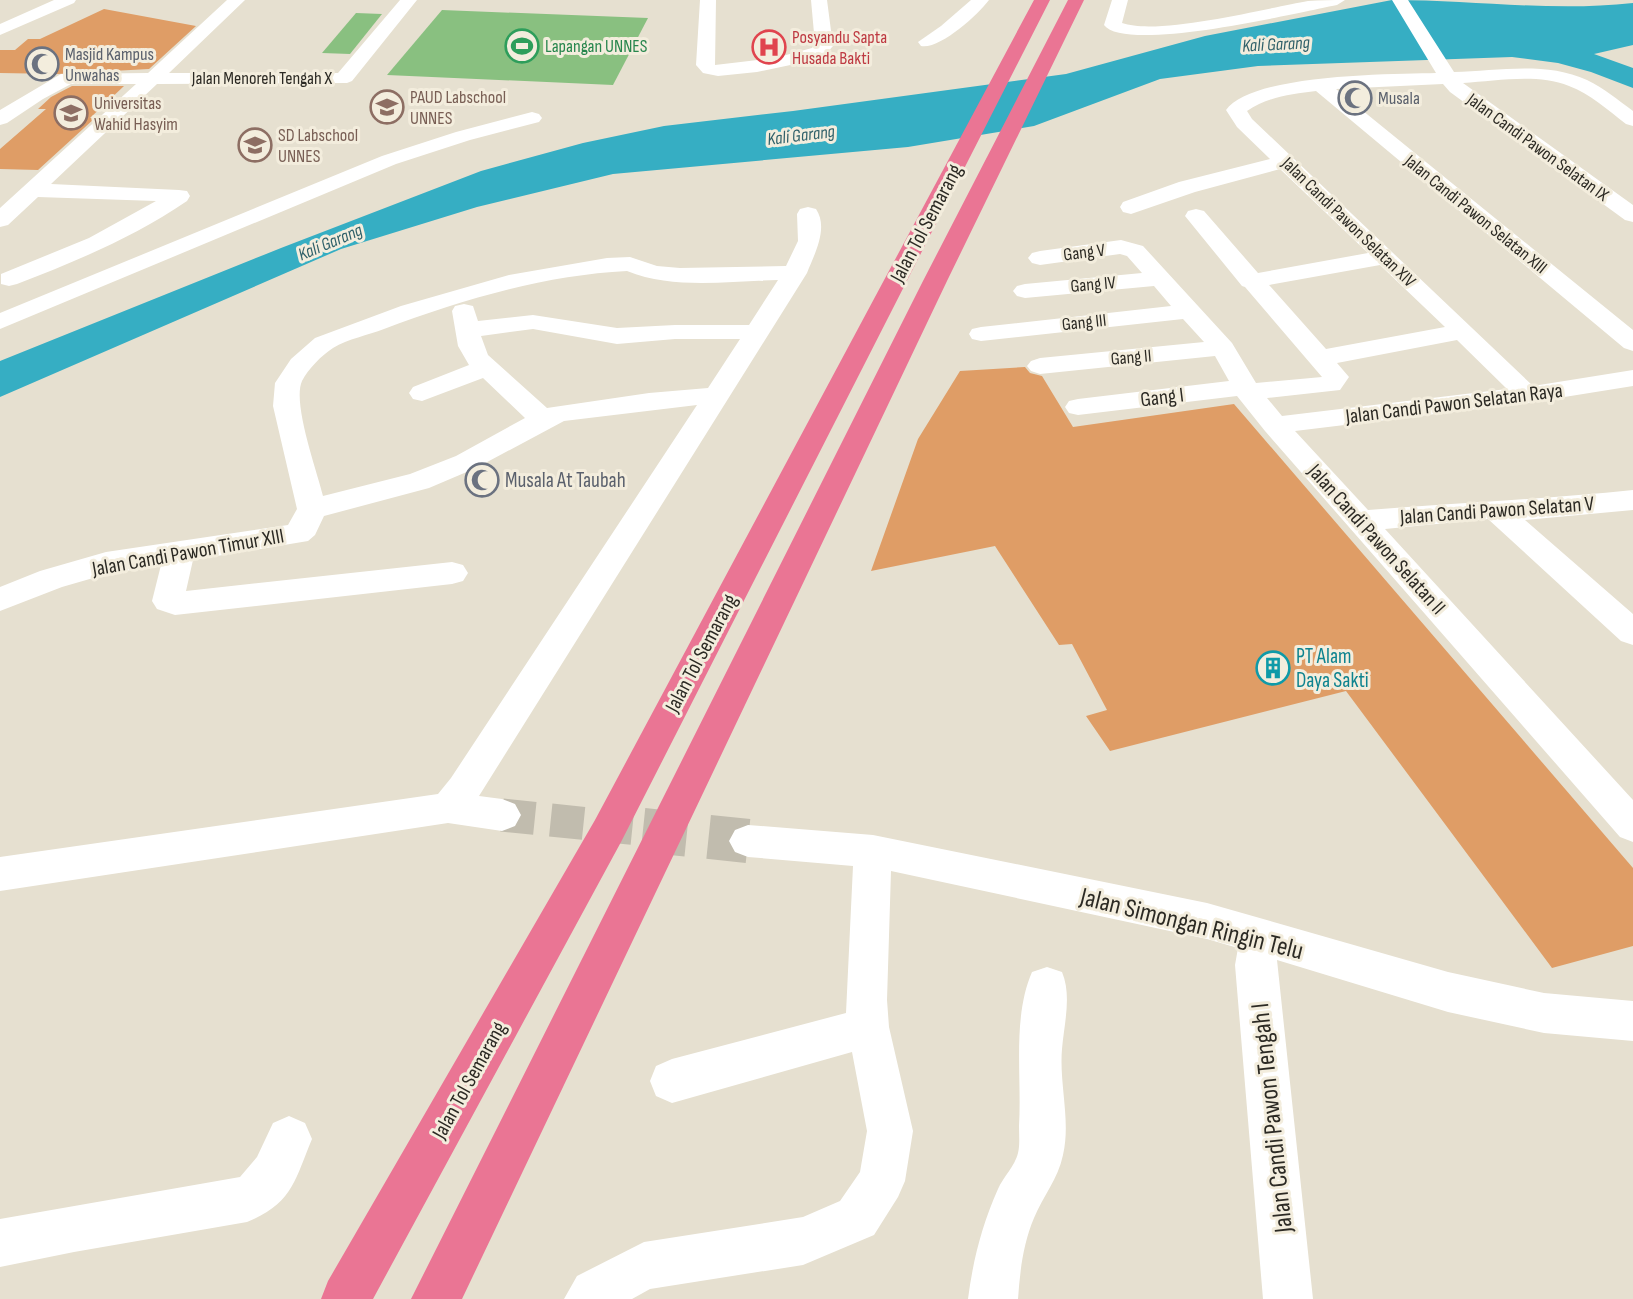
<svg xmlns="http://www.w3.org/2000/svg" width="1633" height="1299" font-family="'Sofia Sans Condensed',sans-serif">
<style>
.green{fill:#89c080}
.water{fill:#36aec3}
.building{fill:#df9d66}
.lines{fill:none;stroke-linecap:round;stroke-linejoin:round}
.minor-tunnel-far1{stroke:#c1bcae;stroke-width:33;stroke-dasharray:33 16;stroke-linecap:butt}
.minor-tunnel{stroke:#c1bcae;stroke-width:44;stroke-dasharray:44 22;stroke-linecap:butt}
.minor{fill:#fff;fill-rule:evenodd}
.highway{fill:#ea7594;fill-rule:evenodd}
.labels{text-anchor:middle;stroke-width:6;stroke-linejoin:round;paint-order:stroke}
.far-health-label{font-size:18px;fill:#be3a42;stroke:#f3eddd;text-anchor:start}
.far-water-label{font-size:18px;font-style:italic;fill:#2f6069;stroke:#f3eddd}
.far-leisure-label{font-size:18px;fill:#27864d;stroke:#f3eddd;text-anchor:start}
.far-worship-label{font-size:18px;fill:#5b616d;stroke:#f3eddd;text-anchor:start}
.far-street-label{font-size:18px;fill:#2c2a24;stroke:#f3eddd}
.far-education-label{font-size:18px;fill:#785e54;stroke:#f3eddd;text-anchor:start}
.street-label{font-size:21px;fill:#2c2a24;stroke:#f3eddd}
.worship-label{font-size:21px;fill:#5b616d;stroke:#f3eddd;text-anchor:start}
.culture-label{font-size:21px;fill:#0d838f;stroke:#f3eddd;text-anchor:start}
.near-street-label{font-size:26px;fill:#2c2a24;stroke:#f3eddd}
</style>
<rect width="100%" height="100%" fill="#e6e0d0"/>
<g class="green">
<polygon points="442,10 648,18 613,85 387,75"/>
<polygon points="356,13 382,14 350,54 322,53"/>
</g>
<path class="water" d="M1392,0c81,0 161,12 241,3v42l-39,9 39,14v20l-42,-16 -33,-9 -46,-6 -254,9 -98,13 -126,47 -126,21 -295,27 -136,33 -136,42 -341,148v-36l281,-113 200,-77 102,-28 81,-17 129,-15 273,-37 139,-38z"/>
<g class="building">
<polygon points="104,9 196,26 149,69 57,74 0,73 0,50 15,50 28,39 40,39"/>
<polygon points="72,86 124,86 90,118 95,118 38,170 0,169 0,149 46,109 38,109 51,97"/>
<polygon points="1025,367 1030,373 1042,376 1073,427 1234,404 1633,868 1633,946 1552,968 1346,691 1110,751 1086,716 1107,710 1072,644 1059,645 995,546 871,571 918,439 960,371"/>
</g>
<g class="lines">
<polyline class="minor-tunnel-far1" points="502,815 657,831"/>
<polyline class="minor-tunnel" points="643,830 748,841"/>
<g class="minor">
<polygon points="54,0 76,0 74,3 0,35 0,24"/>
<path d="M227,0h18l-76,73h169l62,-73h17l-65,81 -5,2 -190,1 -106,100 128,6 8,1 3,5 -3,5c-53,36 -110,60 -170,83l-8,2 -8,-2v-10l88,-36 67,-37 -118,-4 -30,28 -8,2v-19l136,-124h-65l-28,15 -36,24 -7,2v-15l61,-36 87,-1z"/>
<polygon points="700,0 716,0 715,65 775,58 812,48 815,44 811,0 827,0 833,46 825,55 814,60 757,72 718,76 703,73 696,65"/>
<path d="M971,0h18c-11,15 -50,50 -68,46l-3,-4 23,-16z"/>
<path d="M1112,0h16l-6,23c37,13 145,-15 186,-22 12,-1 25,-1 37,-1l-8,5c-37,7 -211,49 -233,20z"/>
<path d="M1392,0h16l46,72c43,-1 92,-11 133,8 17,8 31,20 46,31v15l-7,-2c-18,-14 -36,-30 -57,-38 -32,-13 -73,-5 -106,-3l170,122v17l-8,-2 -175,-128 -7,-8 -107,5 297,241v21l-9,-3 -308,-257c-24,3 -49,6 -69,20l5,8 281,267 100,-16v16l-106,17 -232,28 73,79c89,-7 177,-11 265,-20v20l-108,10 108,94v31l-12,-4 -133,-122 -103,10 248,271v42l-13,-5 -355,-406 -28,-35 -159,19 -9,-2 -4,-6 4,-6 9,-2 151,-18 -14,-25 -175,18 -9,-3 -4,-5 4,-5 9,-3 164,-16 -21,-23 -202,22 -9,-2 -3,-5 3,-5 9,-2 190,-21 -17,-20 -129,12 -8,-2 -4,-5 4,-5 8,-2 117,-11 -15,-17 -7,-2 -80,11 -8,-2 -4,-5 4,-5 8,-2 81,-11 22,6 89,97 24,40 66,-6 -77,-90 -3,-1 -57,-70 3,-5 8,-2 8,2 54,62 110,-20 -88,-84 -85,23 -64,22 -8,-2 -3,-5 3,-5 56,-20 91,-23 -33,-32 -11,-17c25,-36 166,-36 210,-37zM1380,265l65,62 -119,22 -57,-64zM1457,340l50,49 -225,27 -15,-18 73,-8 9,-13 -12,-14z"/>
<polygon points="532,112 539,114 542,118 539,122 470,140 396,164 0,329 0,313 382,156 456,132"/>
<path d="M808,207l8,2c13,19 -2,46 -9,64l-328,523 23,3 13,5 6,11 -6,11 -13,5 -54,-8 -448,68v-34l438,-63 13,-16 246,-373 -133,16 -88,47 -47,20 -105,28 -9,19 -7,6 -115,19 -7,31 266,-29 11,3 5,8 -5,8 -11,3 -277,31 -18,-6 -5,-8 9,-36 -54,9 -45,13 -62,24v-24l40,-16 66,-19 182,-27 9,-16 -24,-103 2,-23 16,-24 24,-21 86,-32 108,-31 98,-17 23,-1 27,9 23,2 106,-2 12,-25 -1,-27 3,-5zM627,271c47,19 102,10 151,9l-29,45h-74l-58,3 -84,-13 -55,6 -5,-15 -9,-2 -9,2 -3,5 6,35 11,19 -56,22 -4,6 4,6 9,2 61,-23 42,40 -69,38 -46,18 -87,22c-6,-25 -31,-93 -21,-115 6,-12 20,-26 31,-33 15,-9 35,-13 51,-19 77,-29 161,-54 243,-58zM533,329l84,15 58,-5h65l-32,49 -59,5 -102,15 -59,-53 -7,-19z"/>
<polygon points="748,825 873,835 1207,903 1448,972 1544,993 1633,1001 1633,1041 1544,1033 1448,1012 1277,960 1313,1299 1263,1299 1235,965 1238,948 1207,939 891,871 887,1000 889,1027 913,1131 905,1181 898,1197 874,1235 803,1265 650,1289 632,1299 564,1299 577,1276 644,1242 803,1217 840,1201 860,1172 867,1131 852,1052 672,1103 656,1096 650,1081 656,1066 672,1059 846,1013 853,866 748,857 735,852 729,841 735,830"/>
<path d="M1047,967l15,5c10,24 2,52 0,77 -3,35 9,72 1,106 -5,24 -20,41 -29,63 -11,26 -14,53 -16,81h-50c5,-39 14,-74 30,-110 5,-12 17,-23 20,-36 2,-8 1,-18 1,-27 3,-49 -7,-108 13,-154z"/>
<path d="M289,1116l16,7 7,16c-17,41 -20,65 -65,83l-173,30 -74,15v-48l240,-42 17,-20 16,-34z"/>
</g>
<g class="highway">
<polygon points="1034,0 1050,0 621,842 373,1299 321,1299 328,1281 595,820"/>
<polygon points="1068,0 1084,0 947,281 462,1299 411,1299 923,281"/>
</g>
</g>
<defs>
<g id="stadium-ring" transform="scale(1.725)"><circle r="9.5" fill="#f3eddd" stroke="#2e9e5b" stroke-width="1.5"/><path d="M0-5a6.5 5 0 1 0 0 10a6.5 5 0 1 0 0-10ZM-3.5-1.8h7v3.6h-7Z" fill="#2e9e5b"/></g>
<g id="hospital-ring" transform="scale(1.725)"><circle r="9.5" fill="#f3eddd" stroke="#e0444e" stroke-width="1.5"/><path d="M-5-5h3v3.5h4V-5h3V5h-3V1.5h-4V5h-3Z" fill="#e0444e"/></g>
<g id="mosque-ring" transform="scale(1.725)"><circle r="9.5" fill="#f3eddd" stroke="#6b7280" stroke-width="1.5"/><path d="M3.5-4.9A6 6 0 1 0 3.5 4.9A5 5 0 1 1 3.5-4.9Z" fill="#6b7280"/></g>
<g id="school-ring" transform="scale(1.725)"><circle r="9.5" fill="#f3eddd" stroke="#8d6e63" stroke-width="1.5"/><path d="M0-5L7-2L0 1L-7-2ZM-4 1L0 2.5L4 1V4Q0 6-4 4Z" fill="#8d6e63"/></g>
<g id="university-ring" transform="scale(1.725)"><circle r="9.5" fill="#f3eddd" stroke="#8d6e63" stroke-width="1.5"/><path d="M0-5L7-2L0 1L-7-2ZM-4 1L0 2.5L4 1V4Q0 6-4 4Z" fill="#8d6e63"/></g>
<g id="building-ring" transform="scale(1.725)"><circle r="9.5" fill="#f3eddd" stroke="#0f9aa8" stroke-width="1.5"/><path d="M-4-6H4V6H1V3H-1V6H-4ZM-2.5-4.3h1.7v1.8h-1.7ZM.8-4.3h1.7v1.8H.8ZM-2.5-1h1.7V.8h-1.7ZM.8-1h1.7V.8H.8Z" fill="#0f9aa8"/></g>
</defs>
<g fill-rule="evenodd">
<use href="#stadium-ring" x="522" y="46"/>
<use href="#hospital-ring" x="769" y="47"/>
<use href="#mosque-ring" x="42" y="64"/>
<use href="#mosque-ring" x="1355" y="98"/>
<use href="#school-ring" x="387" y="107"/>
<use href="#university-ring" x="71" y="113"/>
<use href="#school-ring" x="255" y="145"/>
<use href="#mosque-ring" x="482" y="480"/>
<use href="#building-ring" x="1273" y="668"/>
</g>
<g class="labels">
<g class="far-health-label">
<text x="792" y="43">Posyandu Sapta<tspan x="792" dy="21">Husada Bakti</tspan></text>
</g>
<g class="far-water-label">
<text transform="translate(1276 44) rotate(-3)" y="6">Kali Garang</text>
<text transform="translate(801 135) rotate(-7)" y="6">Kali Garang</text>
<text transform="translate(330 242) rotate(-23)" y="6">Kali Garang</text>
</g>
<g class="far-leisure-label">
<text x="545" y="52">Lapangan UNNES</text>
</g>
<g class="far-worship-label">
<text x="65" y="60">Masjid Kampus<tspan x="65" dy="21">Unwahas</tspan></text>
<text x="1378" y="104">Musala</text>
</g>
<g class="far-street-label">
<text x="262" y="84">Jalan Menoreh Tengah X</text>
<text transform="translate(1538 147) rotate(36)" y="6">Jalan Candi Pawon Selatan IX</text>
<text transform="translate(1476 214) rotate(39)" y="6">Jalan Candi Pawon Selatan XIII</text>
<text transform="translate(1349 222) rotate(44)" y="6">Jalan Candi Pawon Selatan XIV</text>
<text transform="translate(1084 252) rotate(-7)" y="6">Gang V</text>
<text transform="translate(1093 284) rotate(-5)" y="6">Gang IV</text>
<text transform="translate(1084 322) rotate(-6)" y="6">Gang III</text>
<text transform="translate(1131 357) rotate(-5)" y="6">Gang II</text>
</g>
<g class="far-education-label">
<text x="410" y="103">PAUD Labschool<tspan x="410" dy="21">UNNES</tspan></text>
<text x="94" y="109">Universitas<tspan x="94" dy="21">Wahid Hasyim</tspan></text>
<text x="278" y="141">SD Labschool<tspan x="278" dy="21">UNNES</tspan></text>
</g>
<g class="street-label">
<text transform="translate(926 223) rotate(-62)" y="7">Jalan Tol Semarang</text>
<text transform="translate(1162 397) rotate(-7)" y="7">Gang I</text>
<text transform="translate(1454 403) rotate(-7)" y="7">Jalan Candi Pawon Selatan Raya</text>
<text transform="translate(1497 510) rotate(-4)" y="7">Jalan Candi Pawon Selatan V</text>
<text transform="translate(1377 539) rotate(48)" y="7">Jalan Candi Pawon Selatan II</text>
<text transform="translate(188 552) rotate(-10)" y="7">Jalan Candi Pawon Timur XIII</text>
<text transform="translate(701 653) rotate(-62)" y="7">Jalan Tol Semarang</text>
<text transform="translate(469 1080) rotate(-61)" y="7">Jalan Tol Semarang</text>
</g>
<g class="worship-label">
<text x="505" y="487">Musala At Taubah</text>
</g>
<g class="culture-label">
<text x="1296" y="663">PT Alam<tspan x="1296" dy="24">Daya Sakti</tspan></text>
</g>
<g class="near-street-label">
<text transform="translate(1192 923) rotate(14)" y="9">Jalan Simongan Ringin Telu</text>
<text transform="translate(1271 1118) rotate(-96)" y="9">Jalan Candi Pawon Tengah I</text>
</g>
</g>
</svg>
